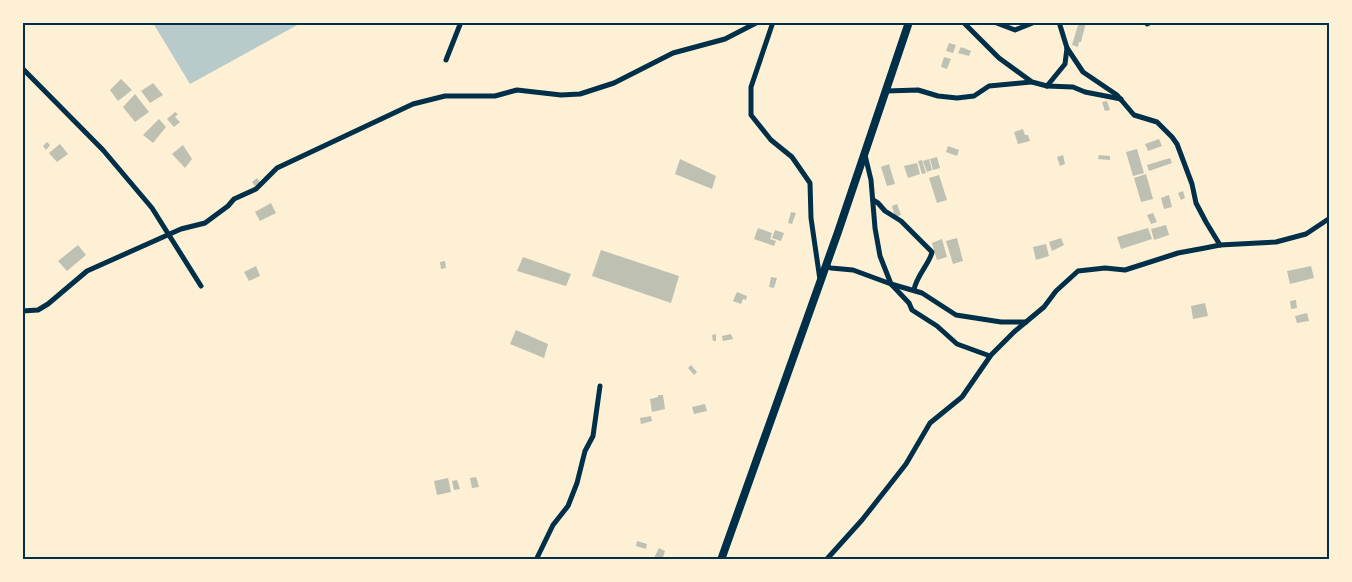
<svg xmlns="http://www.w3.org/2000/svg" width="1352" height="582" font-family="Helvetica,sans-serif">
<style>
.green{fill:#b9caca}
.building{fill:#bec0b2}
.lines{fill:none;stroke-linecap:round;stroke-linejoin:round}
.minor{stroke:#003049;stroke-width:5}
.primary{stroke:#003049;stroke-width:8}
.neatline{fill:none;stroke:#003049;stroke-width:2}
</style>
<rect width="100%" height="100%" fill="#fdf0d5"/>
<polygon class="green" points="153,23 301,23 190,84"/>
<g class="building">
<polygon points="1079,22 1086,22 1081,42 1079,42 1078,47 1072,45"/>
<polygon points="949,43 956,45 953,53 946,51"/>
<polygon points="961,47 971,51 969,56 958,53"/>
<polygon points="944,57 951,59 947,69 941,67"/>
<polygon points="121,79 132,90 118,101 110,90"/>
<polygon points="153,83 163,95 150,103 141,91"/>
<polygon points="135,94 149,112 135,122 123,107"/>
<polygon points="1107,101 1110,110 1105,111 1102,102"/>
<polygon points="175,112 178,114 175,117 180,122 174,127 167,119"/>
<polygon points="159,119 166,127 153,143 143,135"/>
<polygon points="1023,129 1025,135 1028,135 1030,141 1018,144 1014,132"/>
<polygon points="1159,139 1162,146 1148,151 1145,144"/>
<polygon points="47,142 50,145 46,150 43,146"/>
<polygon points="60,144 68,154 57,162 49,153"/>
<polygon points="183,145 192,159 185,168 172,154"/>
<polygon points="948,146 959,150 957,156 946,152"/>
<polygon points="1137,149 1144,173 1133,176 1126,152"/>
<polygon points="1063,155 1065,164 1060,166 1057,157"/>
<polygon points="1099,155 1110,156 1110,160 1098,159"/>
<polygon points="937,157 940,168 933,170 930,159"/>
<polygon points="1170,158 1172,163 1149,171 1147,165"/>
<polygon points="680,159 716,176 712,189 675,174"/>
<polygon points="929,159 932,170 927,172 923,161"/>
<polygon points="922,160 926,173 922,174 918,161"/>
<polygon points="917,163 920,174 908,178 904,166"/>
<polygon points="889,164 895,184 887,186 881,167"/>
<polygon points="1146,174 1153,199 1141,202 1134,178"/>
<polygon points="939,175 947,200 937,203 929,178"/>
<polygon points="257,178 260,182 255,186 252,182"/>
<polygon points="1183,191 1185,198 1181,200 1178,193"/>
<polygon points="1169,195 1172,207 1164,209 1161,198"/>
<polygon points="271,203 276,213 260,221 255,212"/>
<polygon points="897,204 901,215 895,217 892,206"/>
<polygon points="791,212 796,213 792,224 788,223"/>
<polygon points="1153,213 1157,222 1151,224 1147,215"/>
<polygon points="1166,225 1169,235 1154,240 1151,229"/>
<polygon points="758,228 772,233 770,239 776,241 774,246 754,239"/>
<polygon points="1148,228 1152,239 1121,249 1117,237"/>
<polygon points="775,230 784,233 781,241 772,238"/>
<polygon points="957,238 963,261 953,264 946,241"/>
<polygon points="1061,238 1064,245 1052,251 1049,242"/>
<polygon points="942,239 947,257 937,260 932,243"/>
<polygon points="1046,244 1049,256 1036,260 1033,247"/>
<polygon points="78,245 86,255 67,271 58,261"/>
<polygon points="601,250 679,276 671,303 592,276"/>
<polygon points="523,257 571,274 566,286 517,271"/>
<polygon points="445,261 446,268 441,269 440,262"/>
<polygon points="256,266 260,276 249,281 244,272"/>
<polygon points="1311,266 1314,278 1290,284 1287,271"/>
<polygon points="771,277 777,278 774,288 769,287"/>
<polygon points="737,292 747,296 746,300 743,299 741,304 733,301"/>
<polygon points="1296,300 1297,308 1291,309 1290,301"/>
<polygon points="1205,303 1208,316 1193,319 1191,306"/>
<polygon points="1307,313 1309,321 1297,323 1295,316"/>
<polygon points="516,330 548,344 544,358 510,344"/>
<polygon points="716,334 716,341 713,341 712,335"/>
<polygon points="731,334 733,339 723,341 722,336"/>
<polygon points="691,365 697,372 694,375 688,368"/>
<polygon points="658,395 663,395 665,409 652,412 650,399 658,397"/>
<polygon points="705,404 707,411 694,414 692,407"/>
<polygon points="651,416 652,421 641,424 640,418"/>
<polygon points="476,477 479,487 472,488 470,478"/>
<polygon points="448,478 451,492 437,495 434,481"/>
<polygon points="457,480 460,489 454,490 452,481"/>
<polygon points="637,541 647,544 646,549 636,546"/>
<polygon points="659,548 665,551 662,560 654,558"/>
</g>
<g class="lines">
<g class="minor">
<polyline points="773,22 751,87 751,115 771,140 792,157 810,183 811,218 820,280"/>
<polyline points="963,22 999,58 1032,82 1047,86 1073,87 1085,92 1121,99"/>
<polyline points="994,22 1015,30 1035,22"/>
<polyline points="1059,22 1067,48 1083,72 1117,95 1134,115 1157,122 1172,137 1177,144 1192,184 1196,203 1206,222 1220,245"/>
<polyline points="1147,24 1151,22"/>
<polyline points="446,60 461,22"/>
<polyline points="22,68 103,150 152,208 201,286"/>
<polyline points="1047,86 1065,64 1067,48"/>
<polyline points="886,91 918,90 938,96 957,98 974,96 989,86 1031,82"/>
<polyline points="865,155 871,180 875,228 880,256 891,284 922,293 956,315 1001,322 1026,322"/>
<path d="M873,200l5,3 7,8 16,10 31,31c-2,11 -16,24 -18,38"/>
<polyline points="826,266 831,268 853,270 891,284 909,303 912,310 937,326 957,344 990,356"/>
<polyline points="22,311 38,310 48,304 87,271 181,229 205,223 228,206 234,199 256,189 277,168 413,104 445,96 495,96 517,90 561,95 580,94 614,83 673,53 725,39 758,22"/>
<polyline points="536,560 553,525 568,506 577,483 585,451 593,436 600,386"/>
<polyline points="826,560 862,520 888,487 906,464 930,423 962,397 991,355 1014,332 1044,307 1056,291 1078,271 1105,268 1125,270 1178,253 1205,248 1220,245 1276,242 1306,234 1330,218"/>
</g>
<polyline class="primary" points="721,560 838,232 909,22"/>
</g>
<rect width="1352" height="582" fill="none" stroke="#fdf0d5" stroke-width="48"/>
<rect x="24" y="24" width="1304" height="534" class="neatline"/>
</svg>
